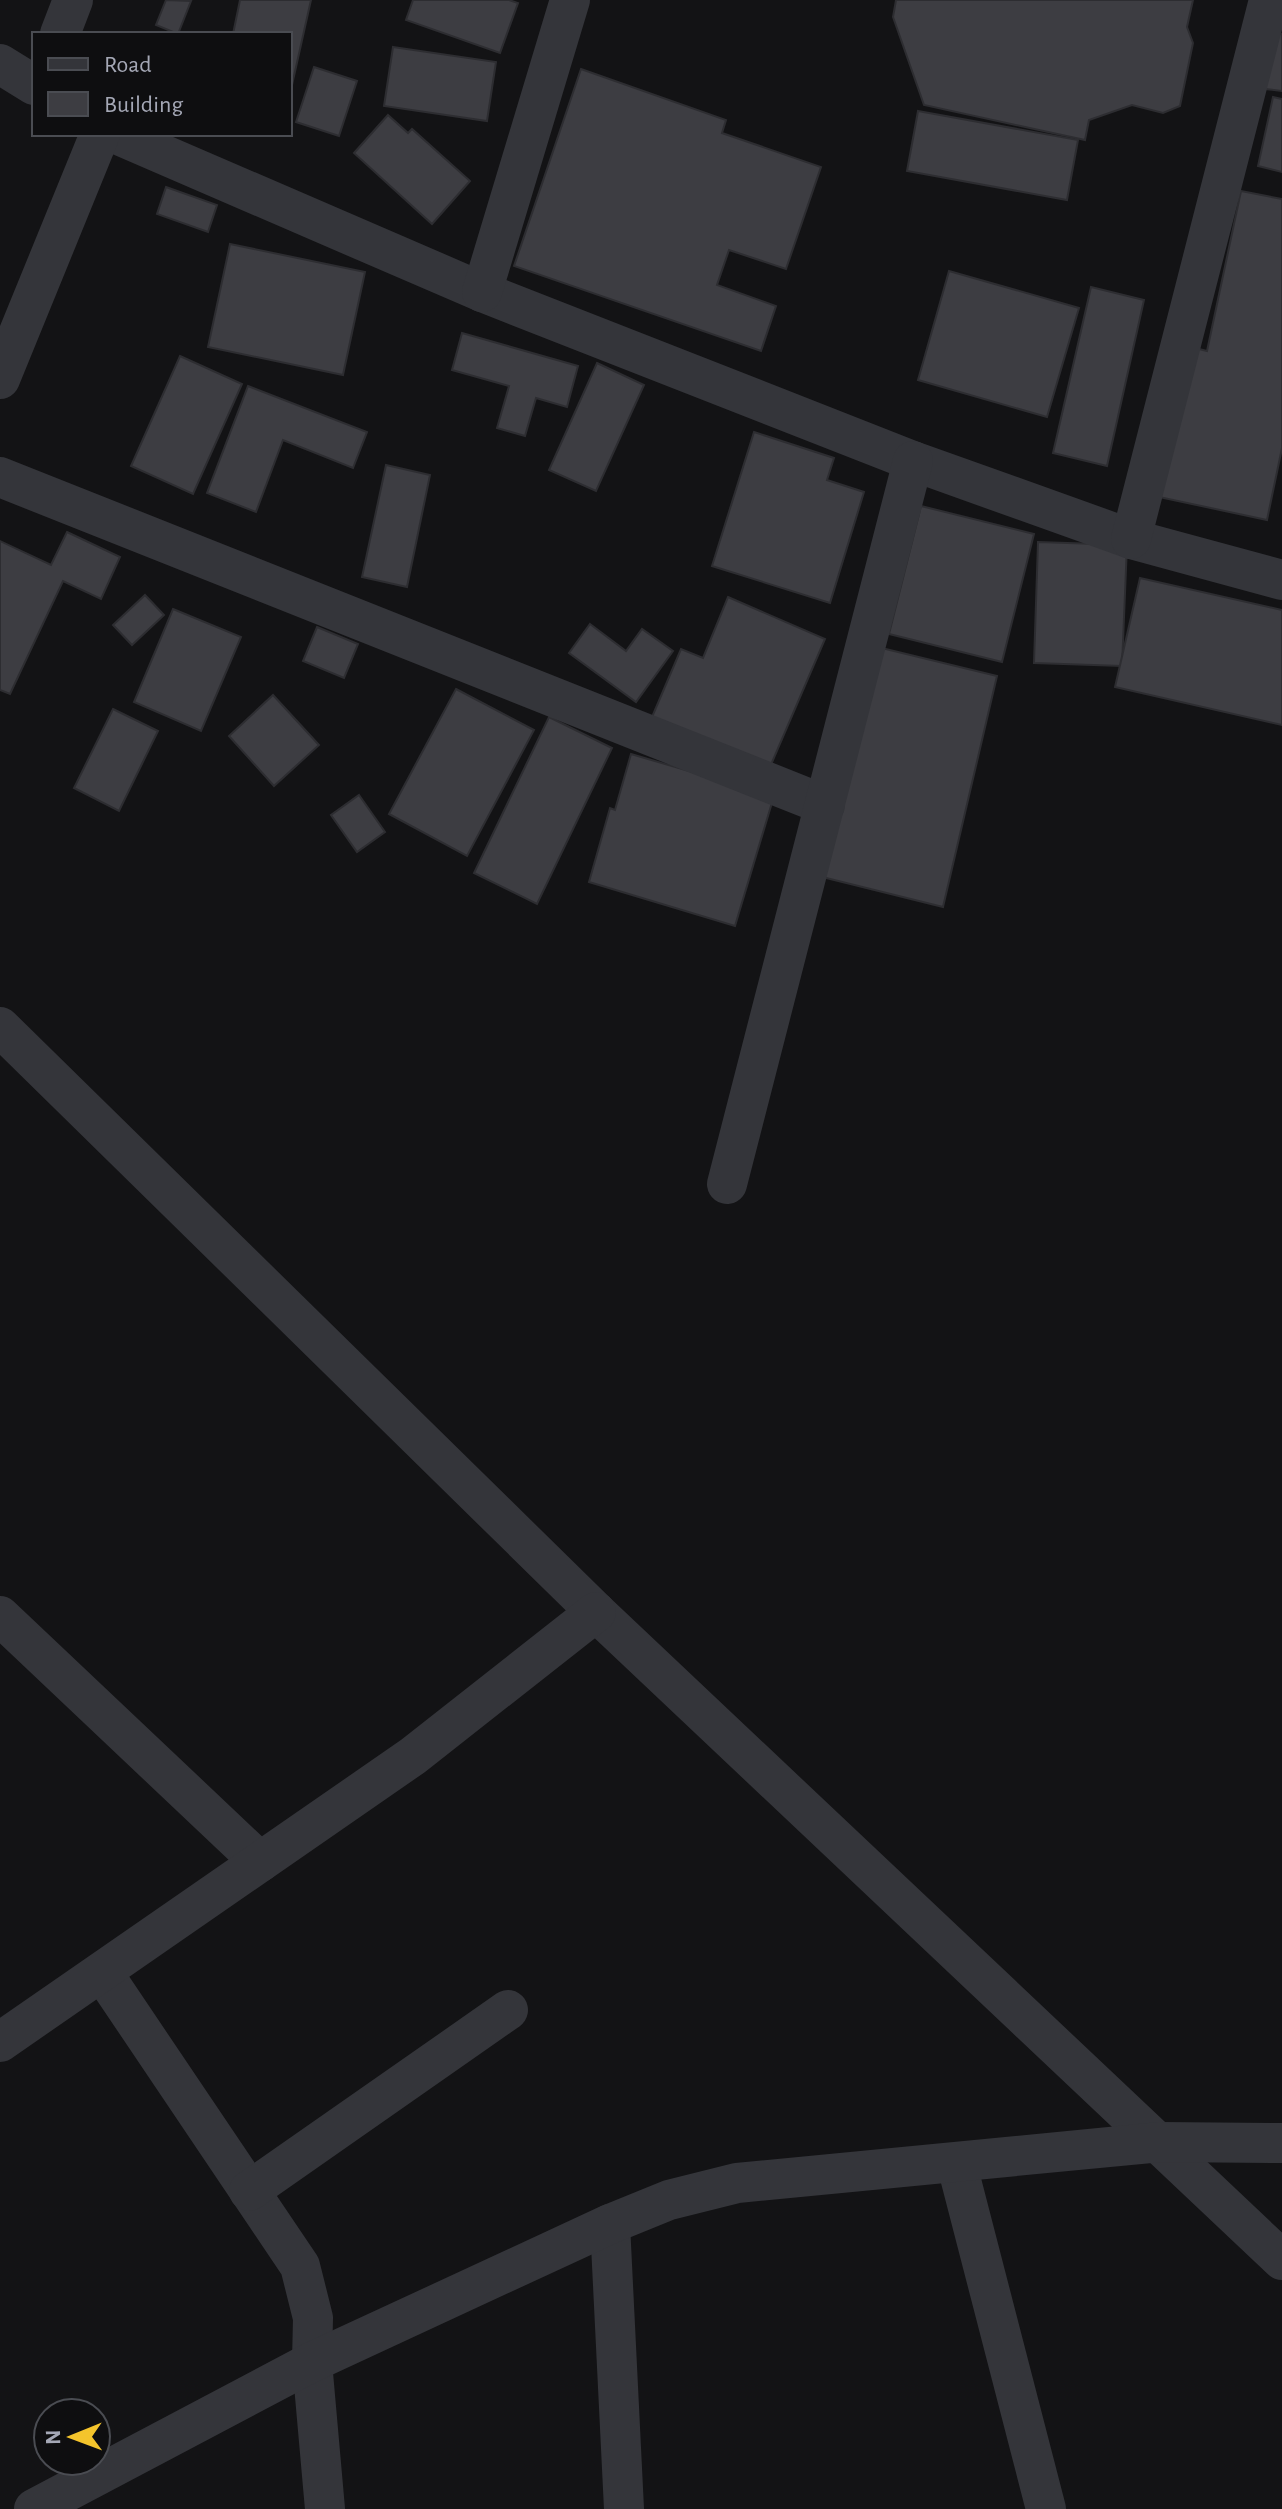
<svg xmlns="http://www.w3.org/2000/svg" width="1282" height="2509" font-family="'Alegreya Sans',sans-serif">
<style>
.building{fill:#3d3d42;stroke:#2d2d31;stroke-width:2}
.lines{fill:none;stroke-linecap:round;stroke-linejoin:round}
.street{stroke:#34353a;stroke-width:40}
</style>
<rect width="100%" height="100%" fill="#131315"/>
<g class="building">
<polygon points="166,0 191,1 178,34 156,25"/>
<polygon points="240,0 311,0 290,94 290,34 233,34"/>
<polygon points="413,0 509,0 518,3 500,53 406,20"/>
<polygon points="896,0 1193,0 1187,27 1193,43 1180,106 1163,113 1132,105 1089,120 1085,140 924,105 893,17"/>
<polygon points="1272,33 1282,34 1282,91 1265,89"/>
<polygon points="393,47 496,62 487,121 384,106"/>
<polygon points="314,67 357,81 339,136 296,122"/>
<polygon points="581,69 726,120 722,133 821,167 786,269 729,250 717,285 776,306 761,351 514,266"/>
<polygon points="1273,97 1282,99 1282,172 1258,166"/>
<polygon points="918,111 1078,140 1067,200 907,171"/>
<polygon points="388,115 408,133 412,129 470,181 432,224 354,153"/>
<polygon points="166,187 217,205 208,232 157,214"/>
<polygon points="1241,191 1282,199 1282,448 1267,520 1159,497 1191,347 1207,351"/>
<polygon points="230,244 365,272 343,375 208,347"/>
<polygon points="949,271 1079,308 1047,417 918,380"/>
<polygon points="1091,287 1144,300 1107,466 1053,453"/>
<polygon points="462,333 578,366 567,407 536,398 525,436 497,428 509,386 452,370"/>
<polygon points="180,356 242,384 193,494 131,466"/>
<polygon points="597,363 644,385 596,491 549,470"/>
<polygon points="248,386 367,432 353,468 283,440 256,512 207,493"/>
<polygon points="754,432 834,458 827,480 864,492 830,603 712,566"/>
<polygon points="386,465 430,475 407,587 362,577"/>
<polygon points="921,506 1034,534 1002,662 889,634"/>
<polygon points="67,532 120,557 101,599 63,581 10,694 0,690 0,541 51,565"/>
<polygon points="1038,542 1127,545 1122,666 1034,663"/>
<polygon points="1140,578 1282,610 1282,725 1115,687"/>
<polygon points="145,595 164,615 132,645 113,625"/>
<polygon points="728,597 825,639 770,767 652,717 681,649 703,658"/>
<polygon points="173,609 241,637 201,731 134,702"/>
<polygon points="590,624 626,651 642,629 673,651 636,702 569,653"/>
<polygon points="317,627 358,644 344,678 303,661"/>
<polygon points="861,643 997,676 943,907 806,873"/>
<polygon points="456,689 534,730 467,856 389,814"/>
<polygon points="273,695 319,745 274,786 229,736"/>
<polygon points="113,709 158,731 119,811 74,788"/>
<polygon points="549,717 612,748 537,904 474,873"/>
<polygon points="631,754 774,796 735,926 589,882 610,808 615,810"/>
<polygon points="359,795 385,832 357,852 331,815"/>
</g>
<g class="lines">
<g class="street">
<polyline points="60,34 73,0"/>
<polyline points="0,64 34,85"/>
<polyline points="116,134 482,292 913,461 1131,539 1282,580"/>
<polyline points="482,292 570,0"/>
<polyline points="0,379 100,134"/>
<polyline points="0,477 825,805"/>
<polyline points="1131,539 1269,0"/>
<polyline points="0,1027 596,1612 1282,2260"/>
<polyline points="727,1184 913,461"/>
<polyline points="0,1616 260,1862"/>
<polyline points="102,1972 300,2266 313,2318 312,2362 325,2509"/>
<polyline points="0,2042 413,1756 596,1612"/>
<polyline points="957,2165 1046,2509"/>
<polyline points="249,2191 508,2010"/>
<polyline points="610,2224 624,2509"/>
<polyline points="34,2509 312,2362 610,2224 669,2200 737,2183 1161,2142 1282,2143"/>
</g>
</g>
<rect x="32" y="32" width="260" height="104" fill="#0e0e10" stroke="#4a4c52" stroke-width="2"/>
<rect x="48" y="58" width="40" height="12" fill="#34353a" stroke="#4a4c52" stroke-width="2"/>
<text x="104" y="72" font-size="24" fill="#a5a8b6">Road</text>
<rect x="48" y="92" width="40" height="24" fill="#3d3d42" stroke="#4a4c52" stroke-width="2"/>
<text x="104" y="112" font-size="24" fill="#a5a8b6">Building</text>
<g transform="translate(72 2437) rotate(269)"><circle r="38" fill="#0e0e10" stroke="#4a4c52" stroke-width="2"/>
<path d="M0-6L14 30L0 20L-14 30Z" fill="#f4c42c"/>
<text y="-12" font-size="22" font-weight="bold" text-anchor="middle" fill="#a5a8b6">N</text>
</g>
</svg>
